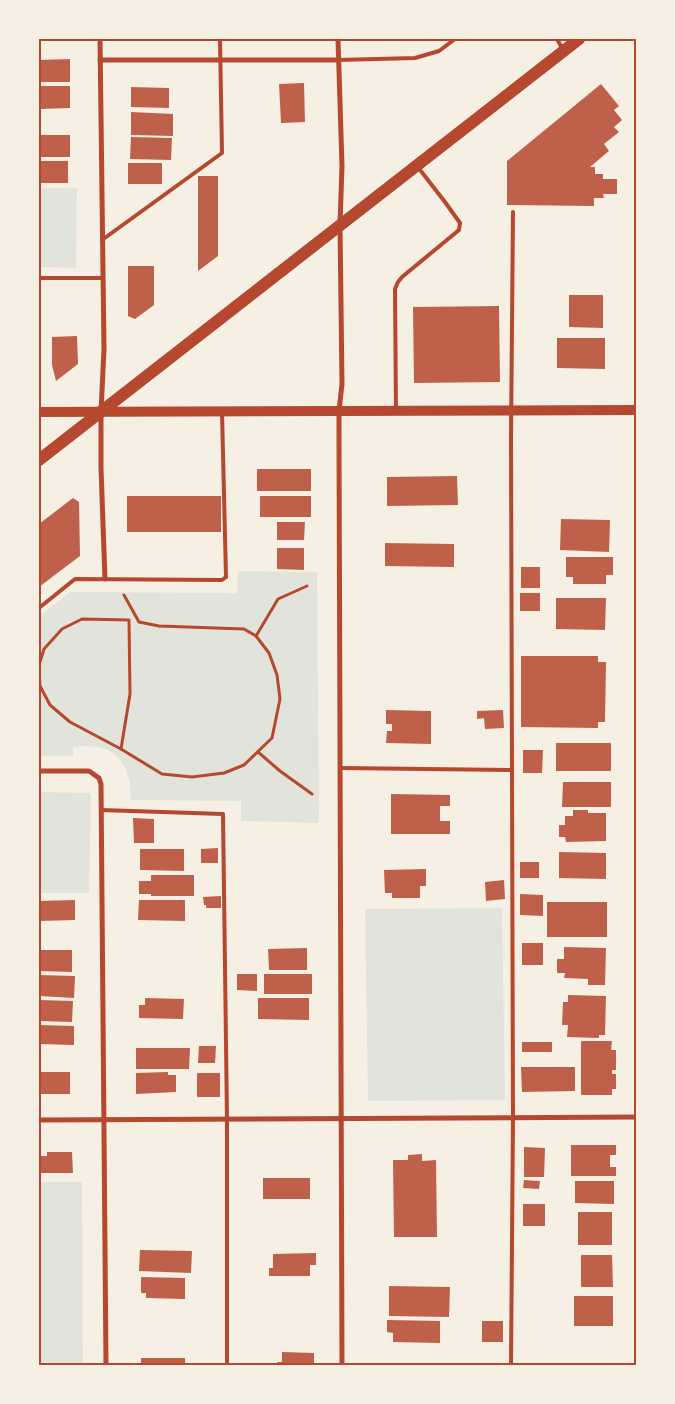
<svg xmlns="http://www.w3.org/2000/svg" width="675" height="1404" font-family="'Noto Sans',sans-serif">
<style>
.green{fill:#e2e4dc}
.building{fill:#bf614a}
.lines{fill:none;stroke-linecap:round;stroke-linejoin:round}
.path{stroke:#b5482f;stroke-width:3}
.service{stroke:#b5482f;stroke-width:4}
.minor{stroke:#b5482f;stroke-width:5}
.secondary{stroke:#b5482f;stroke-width:10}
.primary{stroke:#b5482f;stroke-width:12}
.neatline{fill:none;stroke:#b5482f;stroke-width:2}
</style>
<rect width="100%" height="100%" fill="#f6efe4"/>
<g class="green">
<polygon points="39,188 77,188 76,268 39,267"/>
<path d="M238,571l79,1 2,251 -78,-2v-20l-110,-1c-1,-6 0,-14 -2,-20 -7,-30 -28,-37 -56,-33v9h-34v-140l31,-24 167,1z"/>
<polygon points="39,792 91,793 89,893 39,893"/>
<polygon points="502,908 505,1100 368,1101 365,909"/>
<polygon points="39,1182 82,1182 83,1365 39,1365"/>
</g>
<g class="building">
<polygon points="70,59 70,82 39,82 39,60"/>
<polygon points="304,83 305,122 281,123 279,84"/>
<polygon points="601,84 619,106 614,110 622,120 614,127 619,132 604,144 609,151 590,167 595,167 595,174 603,174 603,179 617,179 617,194 603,194 604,198 594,198 594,206 507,205 507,161"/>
<polygon points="39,86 70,86 70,108 39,109"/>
<polygon points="131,87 169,88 169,108 131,107"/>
<polygon points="131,112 173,114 173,136 131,135"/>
<rect x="39" y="135" width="31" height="22"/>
<polygon points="131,137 172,138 171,160 130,159"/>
<rect x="39" y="161" width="29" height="22"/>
<rect x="128" y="163" width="34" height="21"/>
<polygon points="198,176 218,176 218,256 198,271"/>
<polygon points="128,266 154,266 154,305 135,319 128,316"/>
<polygon points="569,295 603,295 603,328 569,327"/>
<polygon points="499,306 500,382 414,383 413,307"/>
<polygon points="77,336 78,364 56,381 52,365 52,337"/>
<polygon points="557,338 605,338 605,369 557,368"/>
<rect x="257" y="469" width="54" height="22"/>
<polygon points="457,476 458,505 387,506 387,477"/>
<rect x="127" y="496" width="94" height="36"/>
<rect x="260" y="496" width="51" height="21"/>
<polygon points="73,498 79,502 80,556 39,587 39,524"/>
<polygon points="561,519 610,520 609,552 560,550"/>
<polygon points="277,522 305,522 304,540 277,540"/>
<polygon points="385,543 454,544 454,567 385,566"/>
<polygon points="277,548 304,548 304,570 277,569"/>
<polygon points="566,557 613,557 613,575 606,575 606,584 573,584 573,577 566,577"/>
<rect x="521" y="567" width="19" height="21"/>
<rect x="520" y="593" width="20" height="18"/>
<polygon points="556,598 606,598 605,630 556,629"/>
<polygon points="521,656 598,656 598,662 606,662 605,722 598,722 598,728 521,727"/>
<polygon points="386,710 431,711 431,744 386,743 387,731 392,731 392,724 386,724"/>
<polygon points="503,710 504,728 485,729 484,718 477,719 477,711"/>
<rect x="556" y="743" width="55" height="28"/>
<polygon points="523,750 543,750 542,773 523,773"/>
<polygon points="563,782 611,782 611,807 562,807"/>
<polygon points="391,794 450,795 450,806 440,806 440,821 450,821 450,834 391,834"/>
<polygon points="573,810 588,810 588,813 606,813 606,841 566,842 565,837 559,837 559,825 565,825 565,816 573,816"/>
<polygon points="133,818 154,819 154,843 134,843"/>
<polygon points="218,848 218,863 201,863 201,849"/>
<polygon points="140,849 184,849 184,871 140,870"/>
<polygon points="559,852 606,853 606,879 559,878"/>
<rect x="520" y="862" width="19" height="16"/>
<polygon points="426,869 426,886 420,886 420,898 392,898 392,893 385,893 384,870"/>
<polygon points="151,875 194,875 194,896 151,896 151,894 139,894 139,881 151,881"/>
<polygon points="504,880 505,899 486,901 485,882"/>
<polygon points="520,894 543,895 543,916 520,915"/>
<polygon points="221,896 221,908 206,908 206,905 204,905 203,897"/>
<polygon points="75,900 75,920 39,921 39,901"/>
<polygon points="139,900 185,900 185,921 138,920"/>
<rect x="547" y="902" width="60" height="35"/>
<rect x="522" y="943" width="21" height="22"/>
<polygon points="564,947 606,948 605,985 588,985 588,979 564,978 565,973 557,973 557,959 564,959"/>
<polygon points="307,948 307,970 269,970 268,949"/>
<polygon points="39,950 72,950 72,972 39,971"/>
<polygon points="237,974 257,974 257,991 237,990"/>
<rect x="264" y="974" width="48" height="20"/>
<polygon points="39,975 75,976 74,998 39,996"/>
<polygon points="568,995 606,996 605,1035 599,1035 599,1038 567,1037 568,1025 562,1025 563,1002 568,1002"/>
<polygon points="145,998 184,999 183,1019 139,1018 139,1005 145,1005"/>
<polygon points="258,998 309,998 309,1020 258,1019"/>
<polygon points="39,1000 73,1001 72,1022 39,1021"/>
<polygon points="39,1025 74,1026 74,1045 39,1044"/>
<polygon points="581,1041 612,1041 611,1050 616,1050 616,1070 612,1070 612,1074 616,1074 616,1089 612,1089 612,1095 581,1095"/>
<rect x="522" y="1042" width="30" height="10"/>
<polygon points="199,1046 216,1046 215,1063 198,1063"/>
<polygon points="136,1048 190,1048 189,1069 136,1069"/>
<polygon points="521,1067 575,1067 575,1091 522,1092"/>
<rect x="39" y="1072" width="31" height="22"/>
<polygon points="168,1072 168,1075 176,1075 176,1092 136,1094 136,1073"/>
<rect x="197" y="1073" width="23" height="24"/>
<polygon points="571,1145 616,1145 616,1155 610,1155 610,1167 616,1167 616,1176 571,1176"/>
<polygon points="524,1147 545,1148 544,1177 524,1177"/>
<polygon points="47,1152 72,1152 73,1173 39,1173 39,1156 47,1156"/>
<polygon points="422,1154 422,1161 436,1160 437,1237 394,1237 393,1160 408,1160 408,1155"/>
<rect x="263" y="1178" width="47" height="21"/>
<polygon points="524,1180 540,1181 539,1189 523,1188"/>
<polygon points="575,1181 614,1181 614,1204 575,1203"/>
<rect x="523" y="1204" width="22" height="22"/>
<rect x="578" y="1212" width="34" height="33"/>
<polygon points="140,1250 192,1251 191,1273 139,1271"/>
<polygon points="316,1253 316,1265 310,1265 310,1276 269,1276 269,1268 273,1268 273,1254"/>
<polygon points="581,1255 612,1255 613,1287 581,1287"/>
<polygon points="141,1277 185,1278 185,1299 146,1298 146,1293 141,1293"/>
<polygon points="389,1286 450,1287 449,1317 389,1316"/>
<rect x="574" y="1296" width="39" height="30"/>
<polygon points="387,1320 440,1321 440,1343 393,1342 393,1333 387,1332"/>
<rect x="482" y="1321" width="21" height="21"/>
<polygon points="282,1352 314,1353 314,1365 277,1365 277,1362 282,1362"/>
<rect x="141" y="1358" width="44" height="7"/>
<polygon points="563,1363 597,1364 597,1365 563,1365"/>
</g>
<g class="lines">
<g class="path">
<polyline points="124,595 139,622 159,626 244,629 256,636"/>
<polyline points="39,665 44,649 62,629 82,619 129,620 130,694 121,749"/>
<polyline points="39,670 40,686 50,705 70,722 121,749 162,774 192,777 224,773 244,765 272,738 280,699 277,675 269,653 256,636 278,599 307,586"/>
<polyline points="258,752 280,771 312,794"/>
</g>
<g class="service">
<polyline points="557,39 562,48"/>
<polyline points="338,60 415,58 439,51 455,39"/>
<polyline points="102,240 222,153 220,39"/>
<polyline points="39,278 102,278"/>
<polyline points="396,411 395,289 398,282 402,277 459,230 460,223 445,202 417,166"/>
<polyline points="39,608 75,579 222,580 226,577 222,412"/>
<polyline points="341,768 512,770"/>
<polyline points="101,810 223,814 227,1119 227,1365"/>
<polyline points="511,1365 513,1117 511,436 513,212"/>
</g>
<g class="minor">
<polyline points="100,39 104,349 101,412 101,468 105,579"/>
<polyline points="338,39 342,166 340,224 342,384 339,411 339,438 342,1365"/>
<polyline points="100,60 338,60"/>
<polyline points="39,771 89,771 99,778 101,784 106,1365"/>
<polyline points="39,1120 636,1117"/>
</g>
<polyline class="secondary" points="39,412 636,410"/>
<polyline class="primary" points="39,460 579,39"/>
</g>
<rect width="675" height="1404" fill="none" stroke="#f6efe4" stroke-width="80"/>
<rect x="40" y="40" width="595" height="1324" class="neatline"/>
</svg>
